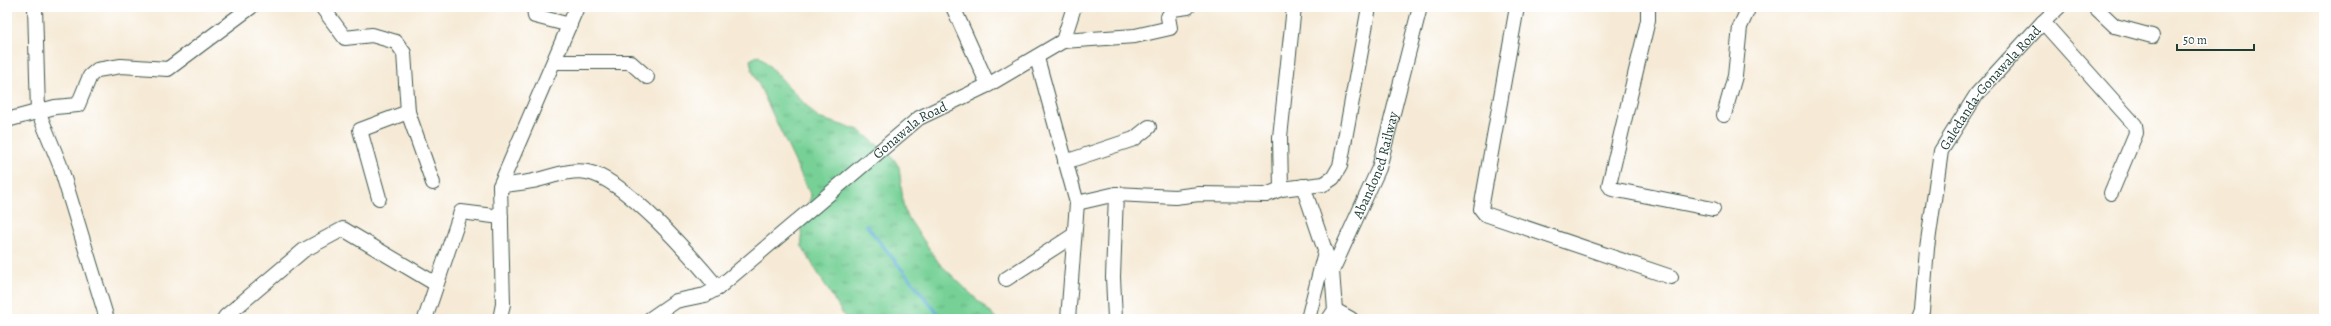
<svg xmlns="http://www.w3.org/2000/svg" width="2331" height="326" font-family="Alegreya,serif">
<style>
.grass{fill:url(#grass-tufts);stroke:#4b8766}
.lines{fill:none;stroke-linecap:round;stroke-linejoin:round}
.stream{stroke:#5badd6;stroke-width:3}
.minor-casing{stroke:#3f574c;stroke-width:16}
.minor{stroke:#fff;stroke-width:14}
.labels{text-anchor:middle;stroke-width:3;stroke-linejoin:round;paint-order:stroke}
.street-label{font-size:14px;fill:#1f3d34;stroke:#fff}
</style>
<defs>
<pattern id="grass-tufts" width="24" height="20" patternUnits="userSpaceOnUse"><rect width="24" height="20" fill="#77d197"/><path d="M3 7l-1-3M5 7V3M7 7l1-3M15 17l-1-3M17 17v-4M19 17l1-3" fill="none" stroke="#61ab7c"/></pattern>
</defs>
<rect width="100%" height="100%" fill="#fff"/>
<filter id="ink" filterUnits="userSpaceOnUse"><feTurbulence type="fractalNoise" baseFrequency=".025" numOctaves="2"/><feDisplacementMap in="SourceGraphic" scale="8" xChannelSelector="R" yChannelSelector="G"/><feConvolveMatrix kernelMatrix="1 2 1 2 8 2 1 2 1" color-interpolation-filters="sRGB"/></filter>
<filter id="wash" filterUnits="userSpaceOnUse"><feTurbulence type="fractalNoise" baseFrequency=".012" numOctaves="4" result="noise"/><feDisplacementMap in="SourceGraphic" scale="16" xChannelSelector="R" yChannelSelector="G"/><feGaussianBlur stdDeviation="0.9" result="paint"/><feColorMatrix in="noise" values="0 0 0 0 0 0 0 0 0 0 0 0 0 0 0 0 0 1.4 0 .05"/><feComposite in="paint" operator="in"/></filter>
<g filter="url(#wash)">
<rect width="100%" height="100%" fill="#f6ead6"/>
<polygon class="grass" points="759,55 818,118 859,130 893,158 899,167 904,209 909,219 939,263 997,319 846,319 802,247 801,227 811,196 752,70 750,60"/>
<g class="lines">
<polyline class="stream" points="866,225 942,319"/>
</g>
</g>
<g filter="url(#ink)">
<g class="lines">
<g class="minor-casing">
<g id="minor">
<polyline points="35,7 38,111 60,165 107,319"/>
<polyline points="322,7 345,38 372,35 396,42 404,53 408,112 433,183"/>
<polyline points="534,7 535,16 570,25"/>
<polyline points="953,7 988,85"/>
<polyline points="1517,7 1481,209 1485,214 1671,277"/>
<polyline points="1648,7 1648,20 1609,185 1612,189 1713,209"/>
<polyline points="2095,7 2115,26 2152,36"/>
<polyline points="2043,22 2135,125 2136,133 2111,193"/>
<polyline points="1063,41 1135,36 1170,28 1168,17 1173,9 1188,7"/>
<polyline points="1037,58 1077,203 1116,194 1175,197 1199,194 1266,195 1281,189 1324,184 1333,178 1340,166 1369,7"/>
<polyline points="554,62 630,62 647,77"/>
<polyline points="1724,115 1735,76 1740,27 1749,7"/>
<polyline points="7,120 55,107 78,105 90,76 97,70 121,66 168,69 251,7"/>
<polyline points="1065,162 1134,139 1149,127"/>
<path d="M500,186c11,-2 23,-3 33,-5 18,-4 36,-12 54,-9 37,6 107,87 131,116"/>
<polyline points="1303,186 1332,271"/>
<polyline points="1281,189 1280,137 1294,7"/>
<polyline points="379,198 360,130 408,112"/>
<polyline points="1006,279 1074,235"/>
<polyline points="1335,310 1351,319"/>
<polyline points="224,319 226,316 304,250 343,229 436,284"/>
<polyline points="425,319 461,212 501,217"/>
<polyline points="500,319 503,304 500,186 577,7"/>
<path id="s1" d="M650,319l26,-18 29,-6 13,-7 201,-170 69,-33 75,-44 11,-34"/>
<polyline points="1068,319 1077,203"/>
<polyline points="1115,319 1113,277 1116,194"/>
<polyline points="1308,319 1325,252"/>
<path id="s2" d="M1329,319l6,-9 -3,-39 47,-103 41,-161"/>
<path id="s3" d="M1919,319l3,-8 5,-63 14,-97 36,-57 66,-72 16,-15"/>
</g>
</g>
<use href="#minor" class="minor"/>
</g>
</g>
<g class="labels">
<g class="street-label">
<text dy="5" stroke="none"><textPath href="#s3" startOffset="250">Galedanda-Gonawala Road</textPath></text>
<text dy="5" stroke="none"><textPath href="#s1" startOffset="325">Gonawala Road</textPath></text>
<text dy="5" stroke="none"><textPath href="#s2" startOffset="165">Abandoned Railway</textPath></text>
</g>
</g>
<rect width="2331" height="326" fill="none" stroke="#fff" stroke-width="24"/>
<path d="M2177 44v6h77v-6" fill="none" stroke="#1f3d34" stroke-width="2"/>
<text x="2183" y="44" font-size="12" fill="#1f3d34" stroke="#ffffff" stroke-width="3" paint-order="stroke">50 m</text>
</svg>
